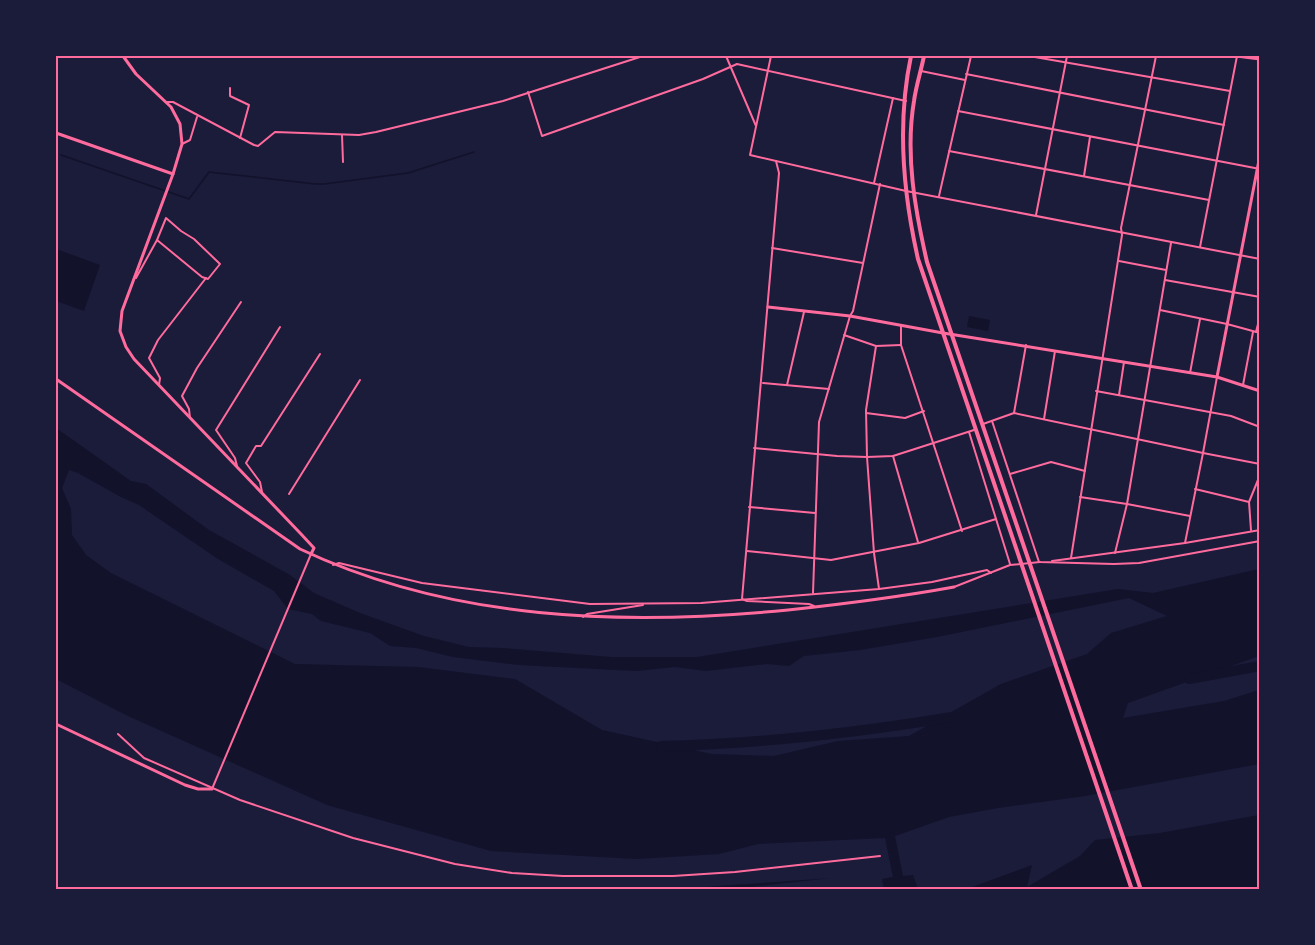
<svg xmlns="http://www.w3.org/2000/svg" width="1315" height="945" font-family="'Titillium Web',sans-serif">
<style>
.water{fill:#12122b;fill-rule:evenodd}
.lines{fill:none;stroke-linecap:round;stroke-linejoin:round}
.stream{stroke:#12122b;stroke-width:1.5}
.river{stroke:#12122b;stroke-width:10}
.minor{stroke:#ff6b9d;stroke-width:2}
.tertiary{stroke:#ff6b9d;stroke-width:3}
.trunk{stroke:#ff6b9d;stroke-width:4}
.neatline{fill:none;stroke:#ff6b9d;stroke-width:2}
</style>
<rect width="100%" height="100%" fill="#1b1b3a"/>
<g class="water">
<polygon points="56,249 100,265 84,311 56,301"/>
<polygon points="969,316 990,320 988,331 967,327"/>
<path d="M56,428l75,53 15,3 63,46 81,45 24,18 46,20 64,23 45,11 34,1 108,9h86l421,-68 35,4 106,-24v87l-131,47 -5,15 101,-17 35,-11v74l-174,32 -87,12 -49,9 -54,19 8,40 10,-1 5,14h-34l-2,-10 11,-2 -8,-39 -127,6 -39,10 -82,5 -146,-8 -164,-46 -199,-89 -72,-37zM69,470l9,3 43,24 18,8 79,54 56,32 14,18 24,5 9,7 49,12 20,13 26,2 37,9 66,8 117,6 39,-4 31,4 61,-7 22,2 15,-10 56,-6 77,-13 192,-39 38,18 -56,17 -24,21 -86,30 -92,52 -71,5 -64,15 -62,-2 -110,-24 -87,-51 -97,-12 -123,-3 -184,-91 -25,-18 -14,-20 -1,-26 -9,-21z"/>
<polygon points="1259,815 1259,889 964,890 1032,865 1027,887 1080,856 1095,840 1160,833"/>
<polygon points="831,878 733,889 679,889"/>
</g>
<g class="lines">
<polyline class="stream" points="61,155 189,199 209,172 315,184 324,184 408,173 474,152"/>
<g class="river">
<polyline points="1189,679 1260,666"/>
<path d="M661,746c98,-2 194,-13 291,-29"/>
</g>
<g class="minor">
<polyline points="726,56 756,126"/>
<polyline points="771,56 750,155 906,191 1260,259"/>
<polyline points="1029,56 1230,91"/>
<polyline points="921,71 965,80"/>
<polyline points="966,74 1224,125"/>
<polyline points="230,88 230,96 249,105 240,138"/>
<polyline points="528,92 542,136 703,79 737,64 906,101"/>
<polyline points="167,102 173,102 254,145 258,146 275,132 359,135 376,132 503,101 643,56"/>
<polyline points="958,111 1260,169"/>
<polyline points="342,135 343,162"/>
<polyline points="182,144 190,140 197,117"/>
<polyline points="949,151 1209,200"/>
<polyline points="776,161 779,173 742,599 747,601 809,604 814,606"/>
<polyline points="1084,176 1090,137"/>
<polyline points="874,183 893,98"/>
<polyline points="939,196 971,56"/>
<polyline points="1036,215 1067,56"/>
<polyline points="1200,247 1237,56"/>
<polyline points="772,248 863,263"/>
<polyline points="1119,261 1166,270"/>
<polyline points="136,278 157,240 202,277 208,279 220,264 194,239 181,231 166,218 157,240"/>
<polyline points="1165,280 1260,297"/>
<polyline points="1160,310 1227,324 1260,333"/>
<polyline points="901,325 901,345 962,531"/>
<polyline points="1256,332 1260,316"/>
<polyline points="844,335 876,346 901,345"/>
<polyline points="876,346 866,410 867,457 874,553 879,589"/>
<polyline points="1190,373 1200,319"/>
<polyline points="1217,377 1203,453 1260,464"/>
<polyline points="763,383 829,389"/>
<polyline points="159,385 160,378 149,358 158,340 206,278"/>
<polyline points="787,385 804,312"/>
<polyline points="1243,385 1253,332"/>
<polyline points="1096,391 1231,416 1260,427"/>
<polyline points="1119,395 1124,362"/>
<polyline points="866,413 905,418 924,411"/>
<polyline points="1014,413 1026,345"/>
<polyline points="190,418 189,409 182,396 197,368 241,302"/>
<polyline points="1044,419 1055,351"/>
<polyline points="992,421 1039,562 1114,564 1139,563 1260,541"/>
<polyline points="983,424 1014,413 1203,453 1185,543"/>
<polyline points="969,432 1010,564"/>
<polyline points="754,448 837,456 867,457 893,456 974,430"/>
<polyline points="893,456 918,542"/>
<polyline points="237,466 235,458 216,430 280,327"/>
<polyline points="1010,474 1051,462 1085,471"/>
<polyline points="1195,489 1249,502"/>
<polyline points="262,492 260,482 246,463 256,446 261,446 320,354"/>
<polyline points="289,494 360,380"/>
<polyline points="1080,497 1127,504 1190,516"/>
<polyline points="749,507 815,513"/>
<polyline points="1251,530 1249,502 1260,475"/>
<polyline points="747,551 831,560 919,543 996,519"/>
<polyline points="1115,553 1127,504 1171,243"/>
<polyline points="1071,558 1122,235 1121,228 1156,56"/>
<polyline points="1052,561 1185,543 1260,530"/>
<polyline points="333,565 339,563 422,583 590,604 701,603 879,589 932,582 987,570 991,573"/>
<polyline points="954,587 1010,565 1040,562"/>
<polyline points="813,593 819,422 850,316 853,311 880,184"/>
<polyline points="583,617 587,614 643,605"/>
<polyline points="118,734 144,758 240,800 353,838 455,864 512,873 563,876 673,876 735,872 880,856"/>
<polyline points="212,789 311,554"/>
</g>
<g class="tertiary">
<polyline points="123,56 136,74 171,107 180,124 182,144 173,174 122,311 120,331 126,347 134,359 301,534 314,548 311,554"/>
<polyline points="1236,56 1260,59"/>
<polyline points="56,133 173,174"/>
<polyline points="768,307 850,316 943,333 1217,377 1260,391"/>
<polyline points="1217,377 1260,155"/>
<path d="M56,379l244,170c152,72 323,77 488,61 56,-6 111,-13 166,-23"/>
<polyline points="56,724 185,785 198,789 212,789"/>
</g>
<g class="trunk">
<path d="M911,56c-14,66 -8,137 7,203l214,631"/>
<path d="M924,56c-3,15 -8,30 -10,45 -9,53 1,109 13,161l214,628"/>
</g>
</g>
<rect width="1315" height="945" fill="none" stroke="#1b1b3a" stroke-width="114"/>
<rect x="57" y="57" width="1201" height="831" class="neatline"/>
</svg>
